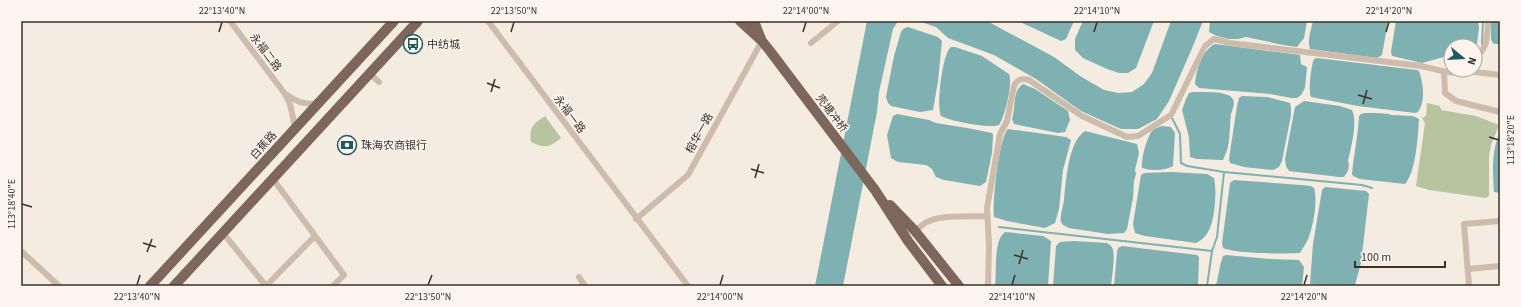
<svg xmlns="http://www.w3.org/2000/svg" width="1521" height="307" font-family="'Source Sans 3','Noto Sans SC',sans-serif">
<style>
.green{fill:#b8c4a0}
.water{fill:#7fb0b2}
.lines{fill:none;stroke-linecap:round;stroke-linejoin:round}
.stream{stroke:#7fb0b2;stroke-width:2}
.street{stroke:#cdbbac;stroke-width:6}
.primary{stroke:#7d675c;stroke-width:10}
.ticks{fill:none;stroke:#3b302b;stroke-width:1.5}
.labels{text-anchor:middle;stroke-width:3;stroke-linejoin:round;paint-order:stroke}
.poi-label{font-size:11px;fill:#3b302b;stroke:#fbf5ee;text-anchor:start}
.street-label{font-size:11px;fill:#3b302b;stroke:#fbf5ee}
.neatline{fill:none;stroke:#3b302b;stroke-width:1.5}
.ticks-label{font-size:10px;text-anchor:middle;fill:#3b302b}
</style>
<rect width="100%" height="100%" fill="#f4ebe1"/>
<g class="green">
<polygon points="1427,103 1440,106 1441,110 1476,116 1499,125 1491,145 1489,157 1489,196 1486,198 1429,190 1416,186 1425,123 1422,118 1426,116"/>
<path d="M545,116l16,22c-11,9 -16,11 -30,4 -2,-15 2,-18 14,-26z"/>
</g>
<g class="water">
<polygon points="867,21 898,21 893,29 879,92 877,112 843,286 815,286"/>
<polygon points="918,21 987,21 1054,57 1080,76 1104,90 1118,93 1132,92 1144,84 1152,73 1171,21 1203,21 1193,46 1169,101 1157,119 1138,129 1121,129 1081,111 1036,79 994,55 948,38 936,27"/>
<polygon points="1018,21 1074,21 1066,39 1061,41"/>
<polygon points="1083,21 1154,21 1136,68 1128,73 1119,73 1107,69 1083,58 1075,50 1075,39"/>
<polygon points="1210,21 1307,21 1304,38 1297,47 1283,45 1246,37 1238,39 1229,39 1217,36 1209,32"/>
<path d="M1313,21h75l-6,34 -5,3 -67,-9c-3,-8 1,-19 3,-28z"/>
<polygon points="1396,21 1478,21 1479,28 1477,44 1474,46 1451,46 1451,55 1422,63 1392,56 1391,52"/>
<polygon points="1491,21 1500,21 1500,44 1494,44 1491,40"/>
<polygon points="908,27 938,37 942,41 938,81 933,110 920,112 891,106 888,103 886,97 894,56 901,32 903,29"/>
<path d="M1215,44l85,11 1,9 6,3 -2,21 -4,7 -4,3h-5l-22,-4 -71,-6 -4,-4c1,-13 7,-34 20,-40z"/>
<path d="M951,47h4l27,9 27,18c4,9 -4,42 -10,51 -9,4 -49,-4 -58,-9 -5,-9 1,-62 10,-69z"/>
<path d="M1317,58l100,12 2,1c4,12 7,29 -1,41l-3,1 -57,-7 -47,-9c-3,-5 0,-32 3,-38z"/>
<path d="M1023,84l12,5 33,22 2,9 -5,12 -7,1 -44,-9 -2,-5c4,-11 0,-28 11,-35z"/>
<path d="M1193,92c9,0 30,-1 37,4 3,2 4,5 4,8 -1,4 -2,7 -3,10 -2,15 0,32 -8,46l-26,-1 -7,-2 -1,-20 -7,-27 4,-11 3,-6z"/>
<polygon points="1242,96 1267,97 1290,103 1291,108 1291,115 1282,161 1279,167 1273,170 1244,167 1230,163 1229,159 1237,106 1239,98"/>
<path d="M1304,101l36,5 12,4c6,12 -1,38 -4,51 2,6 0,11 -4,16h-5l-50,-6 -3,-5 -1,-7 10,-52z"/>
<path d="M1365,113c6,0 23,0 26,2l22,1 6,3c-1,17 -3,53 -14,65l-45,-5 -7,-3 -1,-2c2,-20 6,-38 7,-58l2,-2z"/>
<polygon points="897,114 929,120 936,123 967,128 992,133 993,135 992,153 986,182 980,186 944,180 936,177 932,169 926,165 898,162 891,158 887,135 893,116"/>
<path d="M1162,126l9,1 4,6 -2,33c-8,5 -22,5 -31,2 -1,-8 5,-33 11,-38 2,-2 6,-3 9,-4z"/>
<path d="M1008,129l58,8 5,3 -8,30 -4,39 -4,14 -10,5 -38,-7 -13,-4c-2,-14 5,-80 14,-88z"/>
<path d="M1085,131l52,13 2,9 -4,17 1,4 -2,7 -1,17 -6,31 -3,4 -16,1 -39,-6 -6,-3 -2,-3c-1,-8 2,-14 3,-22 2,-19 4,-58 21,-69z"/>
<path d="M1500,132v61l-6,-1c-1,-23 -3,-39 6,-60z"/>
<path d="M1171,172l36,2 7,4c3,11 1,42 -5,52 -3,6 -7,10 -13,13l-51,-7 -10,-3 -2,-9 8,-49 3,-2z"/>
<path d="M1234,180l67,5 10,1 3,2c4,12 -1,40 -6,51 -2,5 -6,10 -8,14 -17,1 -63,1 -77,-5l-1,-5 8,-60z"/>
<polygon points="1325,187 1366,191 1369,194 1361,263 1355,285 1323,285 1310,284 1313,244 1322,190"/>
<path d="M1005,232l38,4 8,5 -3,45h-53c2,-13 -2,-46 10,-54z"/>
<path d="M1074,241l33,2c3,2 5,3 6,7 2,9 -1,26 -2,36h-58l3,-40 4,-4z"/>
<polygon points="1122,246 1197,255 1199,257 1198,286 1114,286 1117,252 1118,248"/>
<polygon points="1226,255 1270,259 1299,260 1304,267 1302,286 1216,286 1221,262 1223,256"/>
</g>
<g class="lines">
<g class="stream">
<polyline points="1482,44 1483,21"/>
<polyline points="1172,118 1180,134 1181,163 1187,166 1224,172 1217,237 1212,251 1207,286"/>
<polyline points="1224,172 1362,185 1372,188"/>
<polyline points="999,227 1212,251"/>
</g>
<g class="street">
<polyline points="230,21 285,94 290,104 295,127"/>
<polyline points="488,21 688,286"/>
<polyline points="811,43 838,21"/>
<path d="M1475,60c13,-15 12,-20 13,-39"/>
<polyline points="1466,71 1500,75"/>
<polyline points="1444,72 1445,93 1456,101 1500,112"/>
<polyline points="370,74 379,82"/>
<path d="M287,95c10,7 18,10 30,8"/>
<polyline points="273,179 344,275 333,286"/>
<polyline points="636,219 688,175 762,41"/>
<path d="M915,231c4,-3 7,-6 10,-8 16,-9 44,-6 62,-7"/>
<polyline points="223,233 266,286"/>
<polyline points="21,251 59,286"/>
<polyline points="1468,269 1500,266"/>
<polyline points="579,277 585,286"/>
<polyline points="266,286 315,236"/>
<path d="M988,286l1,-41 -2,-37 13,-74 7,-13 7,-35c3,-7 8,-8 15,-6l53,36 45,21 11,-1 33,-21 34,-69 9,-7 16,4 191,23c15,3 31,10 46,4"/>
<polyline points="1469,286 1464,224 1500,221"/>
</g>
<g class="primary">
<polyline points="740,21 762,41 770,51 875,190 908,241 942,286"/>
<polyline points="754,21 761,39"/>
<polyline points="890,205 915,231 959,286"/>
<polyline points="150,286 394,21"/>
<polyline points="174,286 418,21"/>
</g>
</g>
<path class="ticks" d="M219,32l3,-10M511,32l3,-10M803,32l3,-10M1094,32l3,-10M1386,32l3,-10M487,83l13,5M491,92l4,-13M1358,95l14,4M1363,104l4,-14M1489,137l10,3M751,169l13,4M755,178l4,-14M22,204l10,3M143,243l13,4M147,252l5,-13M1014,255l14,4M1019,264l4,-14M137,285l3,-10M428,285l4,-10M720,285l3,-10M1012,285l3,-10M1304,285l3,-10"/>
<defs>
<g id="bus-ring" transform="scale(1)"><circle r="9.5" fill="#fbf5ee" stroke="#1f5a5e" stroke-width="1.5"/><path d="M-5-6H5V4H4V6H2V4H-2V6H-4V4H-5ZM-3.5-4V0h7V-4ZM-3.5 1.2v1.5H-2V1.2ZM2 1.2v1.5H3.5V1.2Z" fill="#1f5a5e"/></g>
<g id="bank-ring" transform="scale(1)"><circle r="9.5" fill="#fbf5ee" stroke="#1f5a5e" stroke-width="1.5"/><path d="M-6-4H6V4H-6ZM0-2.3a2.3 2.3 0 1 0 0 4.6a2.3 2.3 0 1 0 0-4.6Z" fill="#1f5a5e"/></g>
</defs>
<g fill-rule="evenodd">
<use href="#bus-ring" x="413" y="44"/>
<use href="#bank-ring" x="347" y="145"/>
</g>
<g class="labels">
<g class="poi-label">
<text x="427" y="48">中纺城</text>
<text x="361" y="149">珠海农商银行</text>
</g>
<g class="street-label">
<text transform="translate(266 52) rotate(53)" y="4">永福二路</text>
<text transform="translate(832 113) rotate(53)" y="4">壳塘冲桥</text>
<text transform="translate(570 114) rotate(53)" y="4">永福一路</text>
<text transform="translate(699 133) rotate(-61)" y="4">榕华一路</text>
<text transform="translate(263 145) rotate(-48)" y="4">白蕉路</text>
</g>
</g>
<rect width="1521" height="307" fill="none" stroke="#fbf5ee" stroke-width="44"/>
<g transform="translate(1463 58) rotate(108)"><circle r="19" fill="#fbf5ee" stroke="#aea6a0"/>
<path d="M0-3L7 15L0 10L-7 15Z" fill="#1f5a5e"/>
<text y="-6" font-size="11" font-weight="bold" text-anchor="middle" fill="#3b302b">N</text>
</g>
<path d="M1355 261v6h90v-6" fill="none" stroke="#3b302b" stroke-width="2"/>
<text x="1361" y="261" font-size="12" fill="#3b302b" stroke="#fbf5ee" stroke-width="3" paint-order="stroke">100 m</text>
<rect x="22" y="22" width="1477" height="263" class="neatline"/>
<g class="ticks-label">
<text x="222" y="14">22°13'40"N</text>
<text x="514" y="14">22°13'50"N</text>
<text x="806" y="14">22°14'00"N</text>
<text x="1097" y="14">22°14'10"N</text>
<text x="1389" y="14">22°14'20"N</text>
<text transform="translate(1510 140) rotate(-90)" y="4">113°18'20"E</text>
<text transform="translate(11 204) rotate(-90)" y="4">113°18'40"E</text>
<text x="137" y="300">22°13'40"N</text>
<text x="428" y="300">22°13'50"N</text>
<text x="720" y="300">22°14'00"N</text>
<text x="1012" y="300">22°14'10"N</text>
<text x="1304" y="300">22°14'20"N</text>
</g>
</svg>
